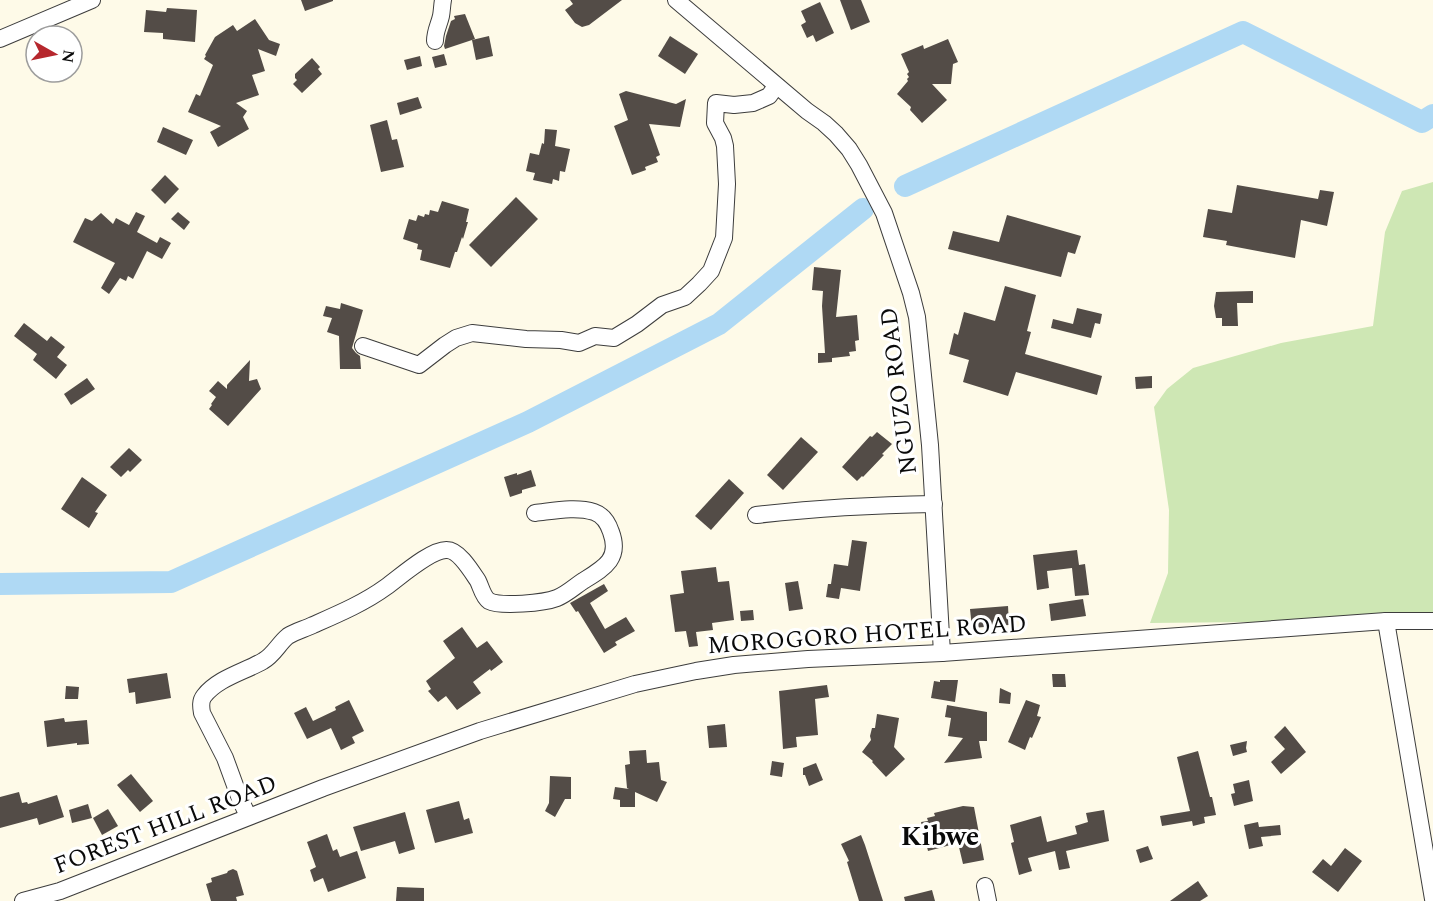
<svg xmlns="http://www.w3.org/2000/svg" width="1433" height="901" font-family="Spectral,serif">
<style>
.green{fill:#cee7b4}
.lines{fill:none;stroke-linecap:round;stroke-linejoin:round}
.river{stroke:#afd9f4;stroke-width:22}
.building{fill:#534c47}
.minor-casing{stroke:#3d3d3d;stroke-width:18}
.minor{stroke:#fff;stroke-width:16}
.labels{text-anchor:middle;stroke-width:6;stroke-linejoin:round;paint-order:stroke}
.street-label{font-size:24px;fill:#0a0a0a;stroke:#fff}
.quarter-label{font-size:27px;font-weight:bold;fill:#0a0a0a;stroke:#fff}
</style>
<rect width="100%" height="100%" fill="#fefae8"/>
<polygon class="green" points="1433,182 1433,620 1150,623 1168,573 1169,510 1154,407 1167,389 1193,368 1281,343 1373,326 1385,232 1402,191"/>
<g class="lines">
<g class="river">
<polyline points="905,186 1243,32 1422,122 1433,115"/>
<polyline points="0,584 171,582 528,422 719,324 863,209"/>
</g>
</g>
<g class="building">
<polygon points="301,0 333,0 333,1 305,11"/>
<polygon points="570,0 622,0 589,25 582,27 575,23 565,10 573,4"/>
<polygon points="840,0 861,0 870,22 851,30"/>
<polygon points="820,2 834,33 816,42 813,35 807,38 801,25 806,22 801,11"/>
<polygon points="167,8 197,10 195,42 163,39 163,33 144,32 146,10 166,12"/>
<polygon points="465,14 475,39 445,49 444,46 446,36 451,21 455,19 454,16"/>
<polygon points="255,19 269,40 280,44 276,56 258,49 265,71 252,75 259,95 236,103 247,111 243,117 249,129 218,147 210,132 221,126 188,112 196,94 200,96 213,65 204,59 206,56 205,55 215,37 233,25 237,31"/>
<polygon points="489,36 493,56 476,60 472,40"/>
<polygon points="670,36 698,54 685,74 658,56"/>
<polygon points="948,39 958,62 953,64 951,84 932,84 947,100 922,123 910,110 911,107 897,94 908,81 907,79 909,77 907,74 909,72 901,54 923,45 924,49"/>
<polygon points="444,54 447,65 435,68 432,57"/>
<polygon points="420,56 422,66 407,70 404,60"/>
<polygon points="312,58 320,67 318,69 322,74 302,93 293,84 297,80 295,78 295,74"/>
<polygon points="626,91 676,104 686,99 680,127 649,124 660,155 656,157 658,162 645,167 646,170 632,175 614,126 628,120 619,94"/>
<polygon points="418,97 422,108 400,115 397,103"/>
<polygon points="387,120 392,140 397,139 404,167 381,172 370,125"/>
<polygon points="163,127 193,140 186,155 157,142"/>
<polygon points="545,129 557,130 555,146 570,149 565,172 560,171 559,181 553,179 552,184 533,180 535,173 526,171 530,153 539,155 542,143 544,144"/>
<polygon points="165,175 179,189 165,204 151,190"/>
<polygon points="1237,185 1318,199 1320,190 1334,192 1327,226 1301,220 1295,258 1226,245 1227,241 1203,237 1208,209 1232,213"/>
<polygon points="516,197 538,219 491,267 469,245"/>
<polygon points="442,201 469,209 466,222 468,222 463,239 462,237 457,252 455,252 450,268 420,260 422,250 417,249 418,244 403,239 409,219 416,221 418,215 424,217 425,214 429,215 430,210 438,212"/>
<polygon points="136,212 145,216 137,232 157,243 160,237 171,243 162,259 147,251 133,279 128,276 126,281 120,278 109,294 101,288 115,263 73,242 85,218 92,221 101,213 113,224 116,218 129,225"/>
<polygon points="178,212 190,222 184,230 171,219"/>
<polygon points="1007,215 1081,236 1075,254 1068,252 1061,277 948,249 953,231 999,242"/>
<polygon points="814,267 841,270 836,317 857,315 859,340 855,341 856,351 849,352 850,356 832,358 832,362 818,363 818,353 825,353 822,306 823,291 812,290"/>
<polygon points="1005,286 1036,295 1027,331 1031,332 1025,354 1102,376 1097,395 1016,372 1008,396 963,382 969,360 949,354 954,333 958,335 964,312 995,321"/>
<polygon points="1253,291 1253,303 1237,303 1238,326 1222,326 1222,318 1216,318 1214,306 1216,292"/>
<polygon points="341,303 363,310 352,348 356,353 360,356 361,369 340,369 339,336 327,332 332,318 323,316 326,306 340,309"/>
<polygon points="1077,308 1102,314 1100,324 1095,323 1091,338 1051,328 1053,319 1073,324"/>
<polygon points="24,323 47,341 51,336 65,347 57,357 67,365 56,379 33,360 37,354 14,336"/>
<polygon points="250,360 249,381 257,379 261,389 228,426 209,409 212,405 211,404 216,397 209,391 218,381 227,389 227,385"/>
<polygon points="1152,376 1152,388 1136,389 1135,377"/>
<polygon points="87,378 95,389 71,405 64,394"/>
<polygon points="877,432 892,444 882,454 884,455 863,477 862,476 857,481 842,467 870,436 872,437"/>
<polygon points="801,437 818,452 783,490 767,475"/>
<polygon points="129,448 142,460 130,472 128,470 121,477 110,467"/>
<polygon points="531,470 536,486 522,490 522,493 510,497 504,477 517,473 517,475"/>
<polygon points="82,477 107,495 95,512 98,513 89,528 61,509"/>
<polygon points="729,479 744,493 711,530 695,516"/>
<polygon points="852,540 867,542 860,591 841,588 839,599 826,597 828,584 831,584 834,564 848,566"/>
<polygon points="1077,550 1079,565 1085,564 1089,595 1075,596 1072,568 1047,571 1049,588 1037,590 1033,555"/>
<polygon points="716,567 718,582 729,581 734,620 712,623 713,630 696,632 698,646 689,647 686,631 675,632 670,595 684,593 681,571"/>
<polygon points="798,581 803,609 789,611 785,583"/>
<polygon points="604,584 608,591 590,603 605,629 626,617 635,631 615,642 617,645 604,653 578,611 576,612 570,603"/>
<polygon points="1083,599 1086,616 1051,621 1049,604"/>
<polygon points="1008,606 1009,625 972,628 970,609"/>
<polygon points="753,610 754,620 741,621 740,611"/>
<polygon points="462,627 477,648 487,641 503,662 491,671 490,669 473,682 481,693 457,710 446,696 438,702 428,691 431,689 426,681 455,658 443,641"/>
<polygon points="167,673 171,698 136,704 135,692 129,693 127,679"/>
<polygon points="1052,674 1065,674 1066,687 1053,687"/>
<polygon points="940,680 958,680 955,702 931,698 934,681 940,682"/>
<polygon points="827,685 829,697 815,699 818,735 796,737 797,747 783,749 779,691"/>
<polygon points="66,686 79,687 78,699 65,699"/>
<polygon points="1000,688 1011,693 1010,704 999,703"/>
<polygon points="349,700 364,731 352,737 355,743 341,750 331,728 307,739 294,713 306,707 313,721 336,710 335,707"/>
<polygon points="1026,700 1040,705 1037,716 1041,717 1032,738 1030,737 1025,750 1008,742"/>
<polygon points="947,705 987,712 987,741 979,741 982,758 944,763 963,738 948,736 951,718 945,717"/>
<polygon points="877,714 899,718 894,747 905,759 886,777 872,762 873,761 862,752 871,740 870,736 872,728 875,728"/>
<polygon points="64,718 65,722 87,720 89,744 77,745 77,743 47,747 44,721"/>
<polygon points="725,724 727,747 709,748 707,726"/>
<polygon points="1285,726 1306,752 1281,774 1271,762 1285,749 1274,737"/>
<polygon points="1247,741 1246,748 1247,752 1233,756 1230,745"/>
<polygon points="646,750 647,763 659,762 661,780 667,782 657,802 635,792 635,807 620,807 620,800 613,799 615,787 629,789 627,788 625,765 630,764 629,751"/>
<polygon points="1198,751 1210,797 1212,797 1216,815 1204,817 1205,823 1193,826 1192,821 1162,826 1160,816 1190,811 1177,757"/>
<polygon points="772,761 784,763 782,777 770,775"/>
<polygon points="816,763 823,780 809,786 805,775 803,775 803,768"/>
<polygon points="131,774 153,801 140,812 117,785"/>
<polygon points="550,776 571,777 571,799 565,799 555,817 545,811 549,803"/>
<polygon points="1249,780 1253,801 1234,806 1231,794 1235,793 1233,784"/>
<polygon points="19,792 22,803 27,802 28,804 57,795 64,817 39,825 37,818 0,828 0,797"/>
<polygon points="459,801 464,820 469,818 473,833 435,843 426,810"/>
<polygon points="88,804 92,818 72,823 69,810"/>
<polygon points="963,806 974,807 984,860 963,864 958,843 928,851 921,822 928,821 927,818 935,816 934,813"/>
<polygon points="108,809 118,826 102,835 93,818"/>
<polygon points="1104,810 1109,841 1066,851 1070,868 1059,870 1055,851 1028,858 1032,871 1019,875 1011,843 1014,842 1010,825 1041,816 1047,842 1077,834 1075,826 1088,822 1086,813"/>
<polygon points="405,812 415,849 399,854 395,841 361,851 353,827"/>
<polygon points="1258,822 1259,827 1280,825 1281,835 1261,837 1263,846 1249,849 1244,825"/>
<polygon points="327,834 333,851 337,849 340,857 357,851 366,878 328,892 323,878 314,882 310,870 316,867 307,842"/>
<polygon points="861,835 865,845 883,901 859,901 847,862 849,861 841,844"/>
<polygon points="1148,846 1153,859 1140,863 1136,850"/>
<polygon points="1345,848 1362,861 1338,892 1312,872 1323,859 1331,866"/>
<polygon points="233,869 237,871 244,895 236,897 237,901 211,901 206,884 212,882 211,878 227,873 228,871"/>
<polygon points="1198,881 1208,896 1200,901 1170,901"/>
<polygon points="397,887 424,888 424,901 396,901"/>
<polygon points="932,890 935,901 905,901 904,897"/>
</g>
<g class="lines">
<g class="minor-casing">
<g id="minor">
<polyline points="676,0 807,111 824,123 836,134 849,149 859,165 884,213 911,293 917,317 919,336 930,445 942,653"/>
<polyline points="0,39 92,0"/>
<path d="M435,41c0,-10 4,-16 6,-25 1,-5 1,-11 2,-16"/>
<polyline points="363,346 419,365 445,345 456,338 472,333 526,339 561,340 579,343 595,336 614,338 637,324 662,305 685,297 699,284 711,271 724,238 727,184 725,146 723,138 715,123 716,103 734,105 753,103 769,96 774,89 778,87"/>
<path d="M756,515c61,-7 117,-10 178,-11"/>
<polyline points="1386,621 1433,899"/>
<path d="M248,816l-8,-17 -15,-41 -23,-45c-1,-6 -2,-12 2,-17 14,-18 40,-24 59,-35 11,-6 16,-18 25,-25 8,-5 17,-7 25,-11 25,-11 51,-22 73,-38 14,-10 45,-38 61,-37 12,0 25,22 31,31 3,6 5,16 11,20 12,6 55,2 68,-3 10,-4 17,-11 26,-17 21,-13 38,-22 28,-49 -3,-9 -8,-17 -17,-20 -18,-6 -41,-1 -59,1"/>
<polyline points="985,886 988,901"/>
<polyline points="23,901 60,891 323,788 480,731 635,684 696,671 734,665 808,659 942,653 1386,621 1433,621"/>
</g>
</g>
<use href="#minor" class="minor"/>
</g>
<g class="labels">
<g class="street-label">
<text transform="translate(898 391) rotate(-97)" y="8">NGUZO ROAD</text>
<text transform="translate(867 634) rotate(-4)" y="8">MOROGORO HOTEL ROAD</text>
<text transform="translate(165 824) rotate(-21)" y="8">FOREST HILL ROAD</text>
</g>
<g class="quarter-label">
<text x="940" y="845">Kibwe</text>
</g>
</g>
<g transform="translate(54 54) rotate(99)"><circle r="28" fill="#ffffff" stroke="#9d9d9d" stroke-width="1.5"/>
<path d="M0-4.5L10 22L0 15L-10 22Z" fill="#b6272d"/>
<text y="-9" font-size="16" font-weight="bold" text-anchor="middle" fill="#0a0a0a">N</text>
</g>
</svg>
